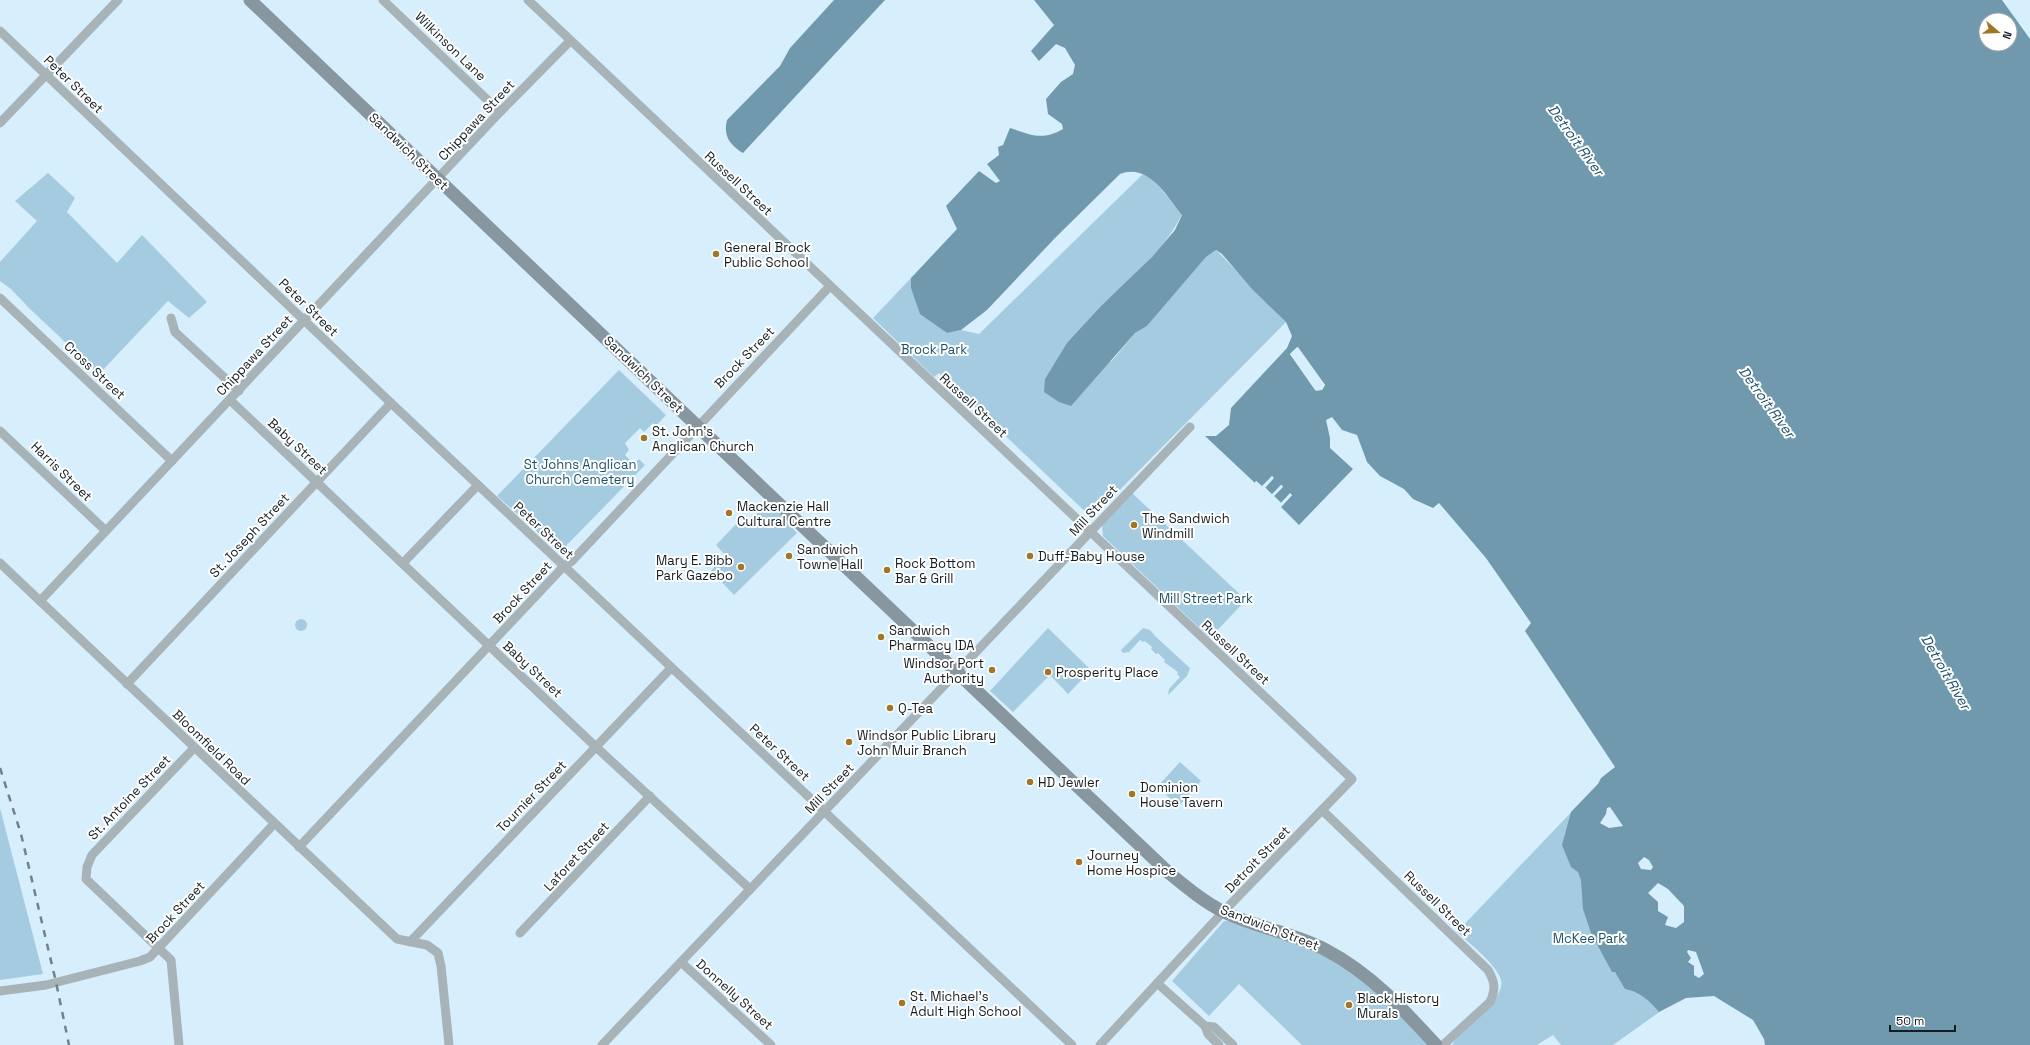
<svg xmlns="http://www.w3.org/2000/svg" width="2030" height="1045" font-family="'Space Grotesk',sans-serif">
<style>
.green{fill:#a4cbe0}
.water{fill:#7199ae;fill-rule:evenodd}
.pier{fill:#d7effc;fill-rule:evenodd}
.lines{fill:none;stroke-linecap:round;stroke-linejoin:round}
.street{stroke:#a8b3b8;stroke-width:9}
.secondary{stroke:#88979f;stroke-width:13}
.rail{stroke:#71828a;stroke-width:2.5;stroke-dasharray:7 7;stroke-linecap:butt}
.poi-dot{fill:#a07726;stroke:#fff;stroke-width:1.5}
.labels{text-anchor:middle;stroke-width:4;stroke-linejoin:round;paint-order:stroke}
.street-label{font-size:13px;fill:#141d21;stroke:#fff}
.poi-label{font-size:13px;fill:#141d21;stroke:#fff;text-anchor:start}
.park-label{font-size:13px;fill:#1c5168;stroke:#fff}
.water-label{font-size:14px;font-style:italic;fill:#1b4f66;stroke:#fff}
</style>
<rect width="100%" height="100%" fill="#d7effc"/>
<g class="green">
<polygon points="48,173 75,198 67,212 117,263 142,235 207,302 189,318 168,301 99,374 29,308 11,289 0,281 0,262 37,221 15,201"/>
<path d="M1143,174l10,6 29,34c-18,37 -51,64 -80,91l9,57 24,-29 12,-7 59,-69 10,-7 70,72 -194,196 -153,-145 -5,4 -61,-59 38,-40v10l35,45 15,-3 18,4z"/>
<polygon points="619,370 666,415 656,426 653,423 644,432 640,428 625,443 629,450 625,455 634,464 639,459 645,465 560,552 497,496"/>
<polygon points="1132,493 1246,600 1210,638 1103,536 1102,525"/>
<polygon points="766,504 774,507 793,525 793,529 797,533 734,595 711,571 725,555 716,545 738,522 741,524 747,517 751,520"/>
<circle cx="301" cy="625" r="6"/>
<polygon points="1048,628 1091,670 1068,694 1050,675 1013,712 990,691"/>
<polygon points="1143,628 1150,630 1156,637 1190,668 1187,676 1168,695 1169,689 1180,677 1177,674 1178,672 1164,662 1165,660 1158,653 1156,654 1151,649 1152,647 1145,641 1143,642 1140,640 1129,652 1123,653 1121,650"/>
<polygon points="1180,762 1201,781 1179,806 1157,787"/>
<path d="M1598,784l109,194 -94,67h-52l-8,-10 -16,10h-85l3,-5c12,-12 51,-42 46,-60 -4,-15 -32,-37 -44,-48z"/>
<polygon points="0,808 43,974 0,980"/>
<path d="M1224,921h6c36,12 74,22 107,42 35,21 63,54 91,82h-126l-63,-61 -30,32 -37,-35z"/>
</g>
<g class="water">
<path d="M834,0h51l-142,153c-13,-8 -20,-17 -16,-33l53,-54 10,-18z"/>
<path d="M1034,0h968l28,39v1006h-265l-1,-6 -11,-19 -39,-24 -28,2 -27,14c-8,-10 -20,-21 -34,-23l-10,-17h-3l-21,-39 -8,-24 -2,-29 -3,-8 -7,-5 -9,-22 9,-33 27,-28 3,-6 14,-11 -90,-136 6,-8 -45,-65 -47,-55 -6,5 -20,-9 -9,-10 -24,-13 -13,-14 -10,-27 -15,-5 -10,-13 -6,3 4,18v10l23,21 -54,56 -18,-18 11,-12 -2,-1 -9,9 -7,-7 9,-10 -2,-1 -9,10 -7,-8 8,-9 -1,-2 -10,11 -6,-6 -1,2 -50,-47h11l13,-11 2,-17 56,-60 5,-12 -6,-14 -34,-33 -30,-35 -6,-4 -10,7 -59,69 -12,7 -64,73 -12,-4 -15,-10 1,-13 22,-36 35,-38 50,-48 23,-27 7,-15c-16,-19 -33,-52 -62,-41l-65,64 -68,72 -26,20 -14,3 -27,-19 -9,-26v-10l46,-49 -11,-23 33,-35 17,12 4,-2 -13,-17 12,-9 -1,-8 5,-2 7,-17c22,7 32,13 53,1l-1,-5 -14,-10 -2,-15 15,-17 12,-8 2,-9 -10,-17 -9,-4 -17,17 -8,-10 23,-26zM1986,20h24v24h-24zM1297,347l28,38 -3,5h-7l-25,-36z"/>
</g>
<g class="pier">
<path d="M1298,347l27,38 -3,5 -6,1 -26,-37zM1297,350l25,35 -1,3h-5l-23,-34z"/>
<polygon points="1272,476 1274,478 1265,488 1272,494 1281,485 1283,487 1274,496 1281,503 1290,493 1292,495 1281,507 1272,497 1255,483 1256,481 1262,486"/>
<polygon points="1610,807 1623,826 1609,828 1600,823 1606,814 1607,808"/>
<polygon points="1644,857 1649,860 1653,867 1651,870 1641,869 1638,863"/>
<polygon points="1658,883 1668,889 1684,906 1684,922 1676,928 1665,925 1668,917 1658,911 1658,902 1648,893"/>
<polygon points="1688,950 1696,952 1704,974 1699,978 1694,975 1694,966 1688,962 1691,958 1687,952"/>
</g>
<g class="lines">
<g class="street">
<polyline points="383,0 500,112"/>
<polyline points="528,0 1352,779 1223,912 1100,1045"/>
<polyline points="0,31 391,403 1072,1045"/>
<polyline points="0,123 118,0"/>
<polyline points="0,298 172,461"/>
<polyline points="171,318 175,332 239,391"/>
<polyline points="230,400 596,747 750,889"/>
<polyline points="0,431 106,531"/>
<polyline points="0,563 397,939 427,945 438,953 441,966 449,1045"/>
<polyline points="403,563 478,485"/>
<polyline points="40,601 500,112 570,41"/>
<polyline points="127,684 391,403"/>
<path d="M1322,810l166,160c7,12 8,19 2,32l-47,43"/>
<polyline points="299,847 564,566 572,561 830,286"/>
<polyline points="520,933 650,796"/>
<polyline points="410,942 671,668"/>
<polyline points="681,962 771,1045"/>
<polyline points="1157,983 1205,1026 1208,1034 1219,1045"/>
<polyline points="0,991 46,985 140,961 150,957 274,824"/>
<polyline points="1205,1026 1214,1027 1233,1045"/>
<polyline points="179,1045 171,960 86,879 87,867 92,855 194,748"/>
<polyline points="602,1045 1190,427"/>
</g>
<path class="secondary" d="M250,0l525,500 394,373c17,14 35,29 55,39 33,16 70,21 102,38 44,23 77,59 110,95"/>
<polyline class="rail" points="0,768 21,834 56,982 69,1045"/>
</g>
<g class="poi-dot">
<circle cx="716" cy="254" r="4"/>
<circle cx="644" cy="438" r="4"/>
<circle cx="729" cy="513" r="4"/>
<circle cx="1134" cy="525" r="4"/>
<circle cx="789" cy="556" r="4"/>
<circle cx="1030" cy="556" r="4"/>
<circle cx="741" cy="567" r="4"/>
<circle cx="887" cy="570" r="4"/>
<circle cx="881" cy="637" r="4"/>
<circle cx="992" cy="670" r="4"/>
<circle cx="1048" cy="672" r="4"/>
<circle cx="890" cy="708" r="4"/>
<circle cx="849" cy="742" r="4"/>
<circle cx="1030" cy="782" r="4"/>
<circle cx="1132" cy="794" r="4"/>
<circle cx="1079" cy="862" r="4"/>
<circle cx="902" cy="1003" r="4"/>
<circle cx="1349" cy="1005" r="4"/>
</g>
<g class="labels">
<g class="street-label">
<text transform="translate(451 46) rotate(44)" y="5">Wilkinson Lane</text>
<text transform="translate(74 84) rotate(44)" y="5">Peter Street</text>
<text transform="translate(476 120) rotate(-47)" y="5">Chippawa Street</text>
<text transform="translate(409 151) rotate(44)" y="5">Sandwich Street</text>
<text transform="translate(739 183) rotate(43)" y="5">Russell Street</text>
<text transform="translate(309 307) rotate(44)" y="5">Peter Street</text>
<text transform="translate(254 355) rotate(-47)" y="5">Chippawa Street</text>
<text transform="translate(744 357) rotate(-46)" y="5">Brock Street</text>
<text transform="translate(95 370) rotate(43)" y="5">Cross Street</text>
<text transform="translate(644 374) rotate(44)" y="5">Sandwich Street</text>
<text transform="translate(974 405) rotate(43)" y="5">Russell Street</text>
<text transform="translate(298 446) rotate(43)" y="5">Baby Street</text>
<text transform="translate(62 471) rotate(44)" y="5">Harris Street</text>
<text transform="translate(1093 510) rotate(-47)" y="5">Mill Street</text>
<text transform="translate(544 530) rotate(43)" y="5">Peter Street</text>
<text transform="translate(249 535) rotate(-47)" y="5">St. Joseph Street</text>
<text transform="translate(522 592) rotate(-47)" y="5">Brock Street</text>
<text transform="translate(1236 652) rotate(43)" y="5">Russell Street</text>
<text transform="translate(533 669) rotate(43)" y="5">Baby Street</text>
<text transform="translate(212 747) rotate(44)" y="5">Bloomfield Road</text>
<text transform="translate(780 752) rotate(43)" y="5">Peter Street</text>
<text transform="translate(829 788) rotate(-46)" y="5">Mill Street</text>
<text transform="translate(531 796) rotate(-46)" y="5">Tournier Street</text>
<text transform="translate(129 797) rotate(-46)" y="5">St. Antoine Street</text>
<text transform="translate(576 856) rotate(-47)" y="5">Laforet Street</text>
<text transform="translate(1257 859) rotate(-46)" y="5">Detroit Street</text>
<text transform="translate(1438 903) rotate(44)" y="5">Russell Street</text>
<text transform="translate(175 912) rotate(-47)" y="5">Brock Street</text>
<text transform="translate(1270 927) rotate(21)" y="5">Sandwich Street</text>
<text transform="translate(735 994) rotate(42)" y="5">Donnelly Street</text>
</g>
<g class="poi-label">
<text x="724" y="252">General Brock<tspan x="724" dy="15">Public School</tspan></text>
<text x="652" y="436">St. John's<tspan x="652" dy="15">Anglican Church</tspan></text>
<text x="737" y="511">Mackenzie Hall<tspan x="737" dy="15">Cultural Centre</tspan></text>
<text x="1142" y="523">The Sandwich<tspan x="1142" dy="15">Windmill</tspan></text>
<text x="797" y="554">Sandwich<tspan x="797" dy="15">Towne Hall</tspan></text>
<text x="1038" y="561">Duff-Baby House</text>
<text x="733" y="565" text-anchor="end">Mary E. Bibb<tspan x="733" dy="15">Park Gazebo</tspan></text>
<text x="895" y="568">Rock Bottom<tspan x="895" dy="15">Bar &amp; Grill</tspan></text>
<text x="889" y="635">Sandwich<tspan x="889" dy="15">Pharmacy IDA</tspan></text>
<text x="984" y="668" text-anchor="end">Windsor Port<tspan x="984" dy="15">Authority</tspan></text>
<text x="1056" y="677">Prosperity Place</text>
<text x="898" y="713">Q-Tea</text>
<text x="857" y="740">Windsor Public Library<tspan x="857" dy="15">John Muir Branch</tspan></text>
<text x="1038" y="787">HD Jewler</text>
<text x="1140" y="792">Dominion<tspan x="1140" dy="15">House Tavern</tspan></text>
<text x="1087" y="860">Journey<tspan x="1087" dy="15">Home Hospice</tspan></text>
<text x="910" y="1001">St. Michael's<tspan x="910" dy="15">Adult High School</tspan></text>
<text x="1357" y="1003">Black History<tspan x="1357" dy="15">Murals</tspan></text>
</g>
<g class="park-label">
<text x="934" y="354">Brock Park</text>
<text x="580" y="469">St Johns Anglican<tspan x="580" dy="15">Church Cemetery</tspan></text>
<text x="1206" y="603">Mill Street Park</text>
<text x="1589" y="943">McKee Park</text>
</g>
<g class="water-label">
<text transform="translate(1576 140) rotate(54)" y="5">Detroit River</text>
<text transform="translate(1767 402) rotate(54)" y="5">Detroit River</text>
<text transform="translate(1946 672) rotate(60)" y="5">Detroit River</text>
</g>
</g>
<g transform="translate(1998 32) rotate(109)"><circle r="19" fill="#ffffff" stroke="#a1a5a6"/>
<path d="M0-3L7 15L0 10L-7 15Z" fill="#a07726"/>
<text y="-6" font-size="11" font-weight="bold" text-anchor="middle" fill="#141d21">N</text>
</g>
<path d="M1890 1025v6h65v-6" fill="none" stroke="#141d21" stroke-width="2"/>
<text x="1896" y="1025" font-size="12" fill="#141d21" stroke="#ffffff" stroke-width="3" paint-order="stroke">50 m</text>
</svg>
